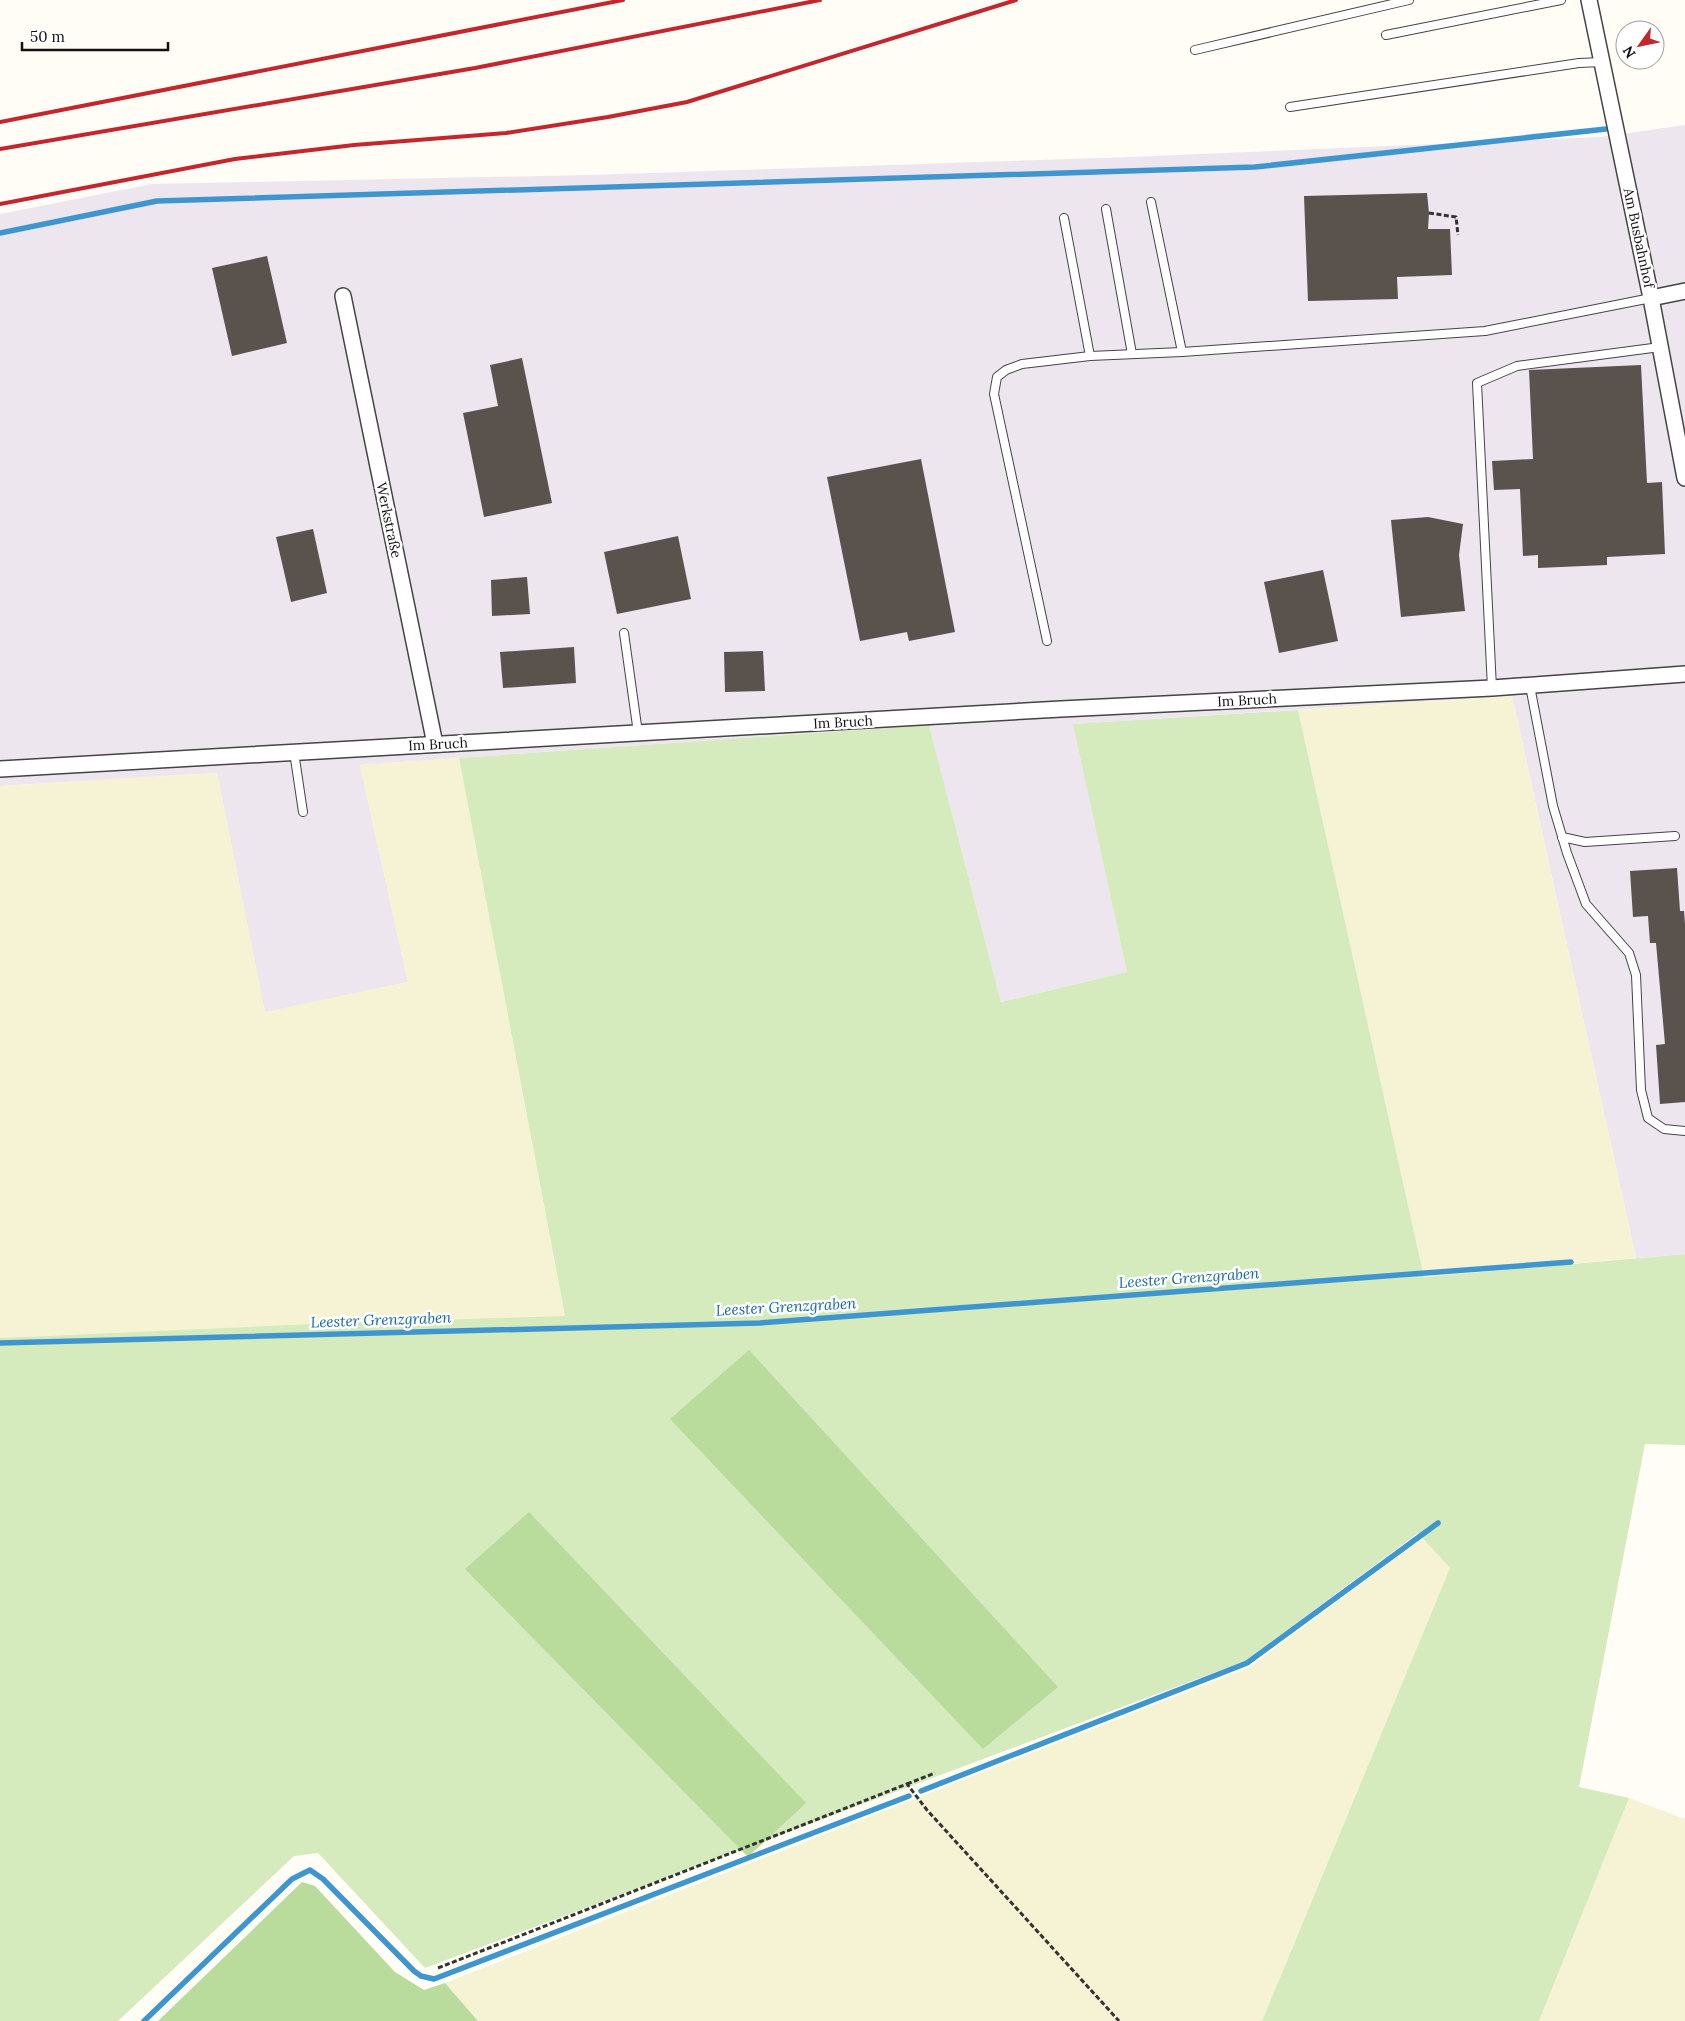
<svg xmlns="http://www.w3.org/2000/svg" width="1685" height="2021" font-family="Lora,serif">
<style>
.industrial{fill:#eee6ef}
.farmland{fill:#f6f3d4}
.green{fill:#d5ebbd}
.forest{fill:#b9dc9c}
.lines{fill:none;stroke-linecap:round;stroke-linejoin:round}
.stream{stroke:#3f96cf;stroke-width:5.5}
.building{fill:#5a524d}
.lane-casing{stroke:#444;stroke-width:10}
.street-casing{stroke:#444;stroke-width:18}
.path{stroke:#333;stroke-width:3;stroke-dasharray:5 2.5;stroke-linecap:butt}
.lane{stroke:#fff;stroke-width:8}
.street{stroke:#fff;stroke-width:15}
.rail{stroke:#c4262e;stroke-width:4}
.labels{text-anchor:middle;stroke-width:5;stroke-linejoin:round;paint-order:stroke}
.street-label{font-size:14px;fill:#111;stroke:#fff}
.water-label{font-size:15px;font-style:italic;fill:#1768a6;stroke:#fff}
</style>
<rect width="100%" height="100%" fill="#fffdf5"/>
<polygon class="industrial" points="1685,125 1685,1254 1636,1258 1512,696 1074,724 1127,972 1001,1002 929,725 360,765 408,982 265,1013 217,773 0,786 0,214 152,184 588,175 1130,157 1601,137"/>
<g class="farmland">
<polygon points="1512,696 1636,1258 1424,1277 1298,710"/>
<polygon points="459,758 565,1317 331,1323 0,1338 0,786 217,773 265,1012 408,982 360,765"/>
<polygon points="1423,1538 1450,1568 1262,2021 478,2021 445,1983 1248,1668"/>
<polygon points="1629,1798 1685,1819 1685,2021 1539,2021"/>
</g>
<polygon class="green" points="1298,710 1424,1277 1685,1254 1685,1445 1645,1444 1579,1787 1629,1798 1539,2021 1262,2021 1450,1568 1418,1533 1245,1661 425,1968 318,1853 294,1856 118,2021 0,2021 0,1338 331,1323 565,1316 459,758 929,725 1001,1002 1127,972 1073,724"/>
<g class="forest">
<polygon points="749,1350 1058,1687 983,1749 670,1419"/>
<polygon points="529,1512 806,1803 748,1857 465,1569"/>
<polygon points="302,1882 315,1886 395,1972 424,1990 445,1983 478,2021 158,2021"/>
</g>
<g class="lines">
<g class="stream">
<polyline points="0,233 157,201 1255,167 1606,129"/>
<polyline points="0,1343 760,1323 1571,1262"/>
<polyline points="921,1791 1247,1663 1438,1523"/>
<polyline points="144,2021 292,1879 310,1870 323,1879 414,1971 421,1976 434,1979 909,1796"/>
</g>
</g>
<g class="building">
<polygon points="1427,193 1429,213 1428,229 1450,229 1452,275 1397,277 1398,299 1308,301 1304,196"/>
<polygon points="267,256 287,343 232,356 212,268"/>
<polygon points="522,358 552,503 484,517 463,413 498,406 490,365"/>
<polygon points="1641,365 1647,483 1662,482 1665,554 1607,557 1607,565 1538,568 1538,555 1523,556 1520,489 1494,490 1492,461 1533,459 1529,370"/>
<polygon points="921,459 955,632 909,641 907,632 860,641 827,477"/>
<polygon points="1428,517 1463,524 1459,555 1465,611 1401,617 1391,520"/>
<polygon points="313,529 327,593 291,602 276,537"/>
<polygon points="678,536 691,599 617,614 604,552"/>
<polygon points="1323,570 1338,641 1279,653 1264,582"/>
<polygon points="527,577 530,614 492,616 491,580"/>
<polygon points="574,647 576,683 503,688 500,652"/>
<polygon points="763,651 765,691 725,692 724,652"/>
<polygon points="1677,868 1680,911 1684,911 1685,924 1685,1102 1660,1104 1656,1045 1665,1044 1656,943 1650,943 1648,916 1633,917 1630,871"/>
</g>
<g class="lines">
<g class="lane-casing">
<g id="lane">
<polyline points="1386,35 1561,0"/>
<polyline points="1195,50 1409,0"/>
<polyline points="1290,107 1579,63 1602,62"/>
<polyline points="1151,202 1182,352"/>
<polyline points="1106,209 1132,354"/>
<polyline points="1064,218 1090,356"/>
<polyline points="624,633 638,733"/>
<polyline points="1047,641 994,394 997,377 1006,370 1022,364 1090,356 1182,352 1485,331 1651,298"/>
<polyline points="1530,686 1553,806 1567,853 1586,904 1629,953 1636,975 1641,1090 1648,1118 1664,1129 1685,1131"/>
<polyline points="1492,688 1477,383 1517,366 1660,347"/>
<polyline points="294,752 303,812"/>
<polyline points="1562,837 1585,842 1675,836"/>
</g>
</g>
<g class="street-casing">
<g id="street">
<polyline points="1589,0 1651,298 1685,478"/>
<polyline points="343,296 435,744"/>
<polyline points="1651,298 1685,291"/>
<polyline points="0,769 1061,709 1492,688 1685,674"/>
</g>
</g>
<g class="path">
<polyline points="1429,213 1456,217 1458,235"/>
<polyline points="907,1784 935,1773"/>
<polyline points="438,1968 907,1784 927,1810 1119,2021"/>
</g>
<use href="#lane" class="lane"/>
<use href="#street" class="street"/>
<g class="rail">
<polyline points="0,122 623,0"/>
<polyline points="0,149 475,68 820,0"/>
<polyline points="0,204 235,159 354,145 506,133 608,117 687,102 1016,0"/>
</g>
</g>
<g class="labels">
<g class="street-label">
<text transform="translate(1639 238) rotate(78)" y="5">Am Busbahnhof</text>
<text transform="translate(389 520) rotate(78)" y="5">Werkstraße</text>
<text transform="translate(1247 700) rotate(-3)" y="5">Im Bruch</text>
<text transform="translate(843 722) rotate(-3)" y="5">Im Bruch</text>
<text transform="translate(438 744) rotate(-3)" y="5">Im Bruch</text>
</g>
<g class="water-label">
<text transform="translate(1189 1278) rotate(-4)" y="5">Leester Grenzgraben</text>
<text transform="translate(786 1307) rotate(-3)" y="5">Leester Grenzgraben</text>
<text transform="translate(381 1320) rotate(-2)" y="5">Leester Grenzgraben</text>
</g>
</g>
<g transform="translate(1640 45) rotate(237)"><circle r="24" fill="#ffffff" stroke="#a0a0a0"/>
<path d="M0-4L9 19L0 12L-9 19Z" fill="#c4262e"/>
<text y="-8" font-size="14" font-weight="bold" text-anchor="middle" fill="#111111">N</text>
</g>
<path d="M22 42v8h146v-8" fill="none" stroke="#111111" stroke-width="2.5"/>
<text x="30" y="42" font-size="15" fill="#111111" stroke="#ffffff" stroke-width="4" paint-order="stroke">50 m</text>
</svg>
